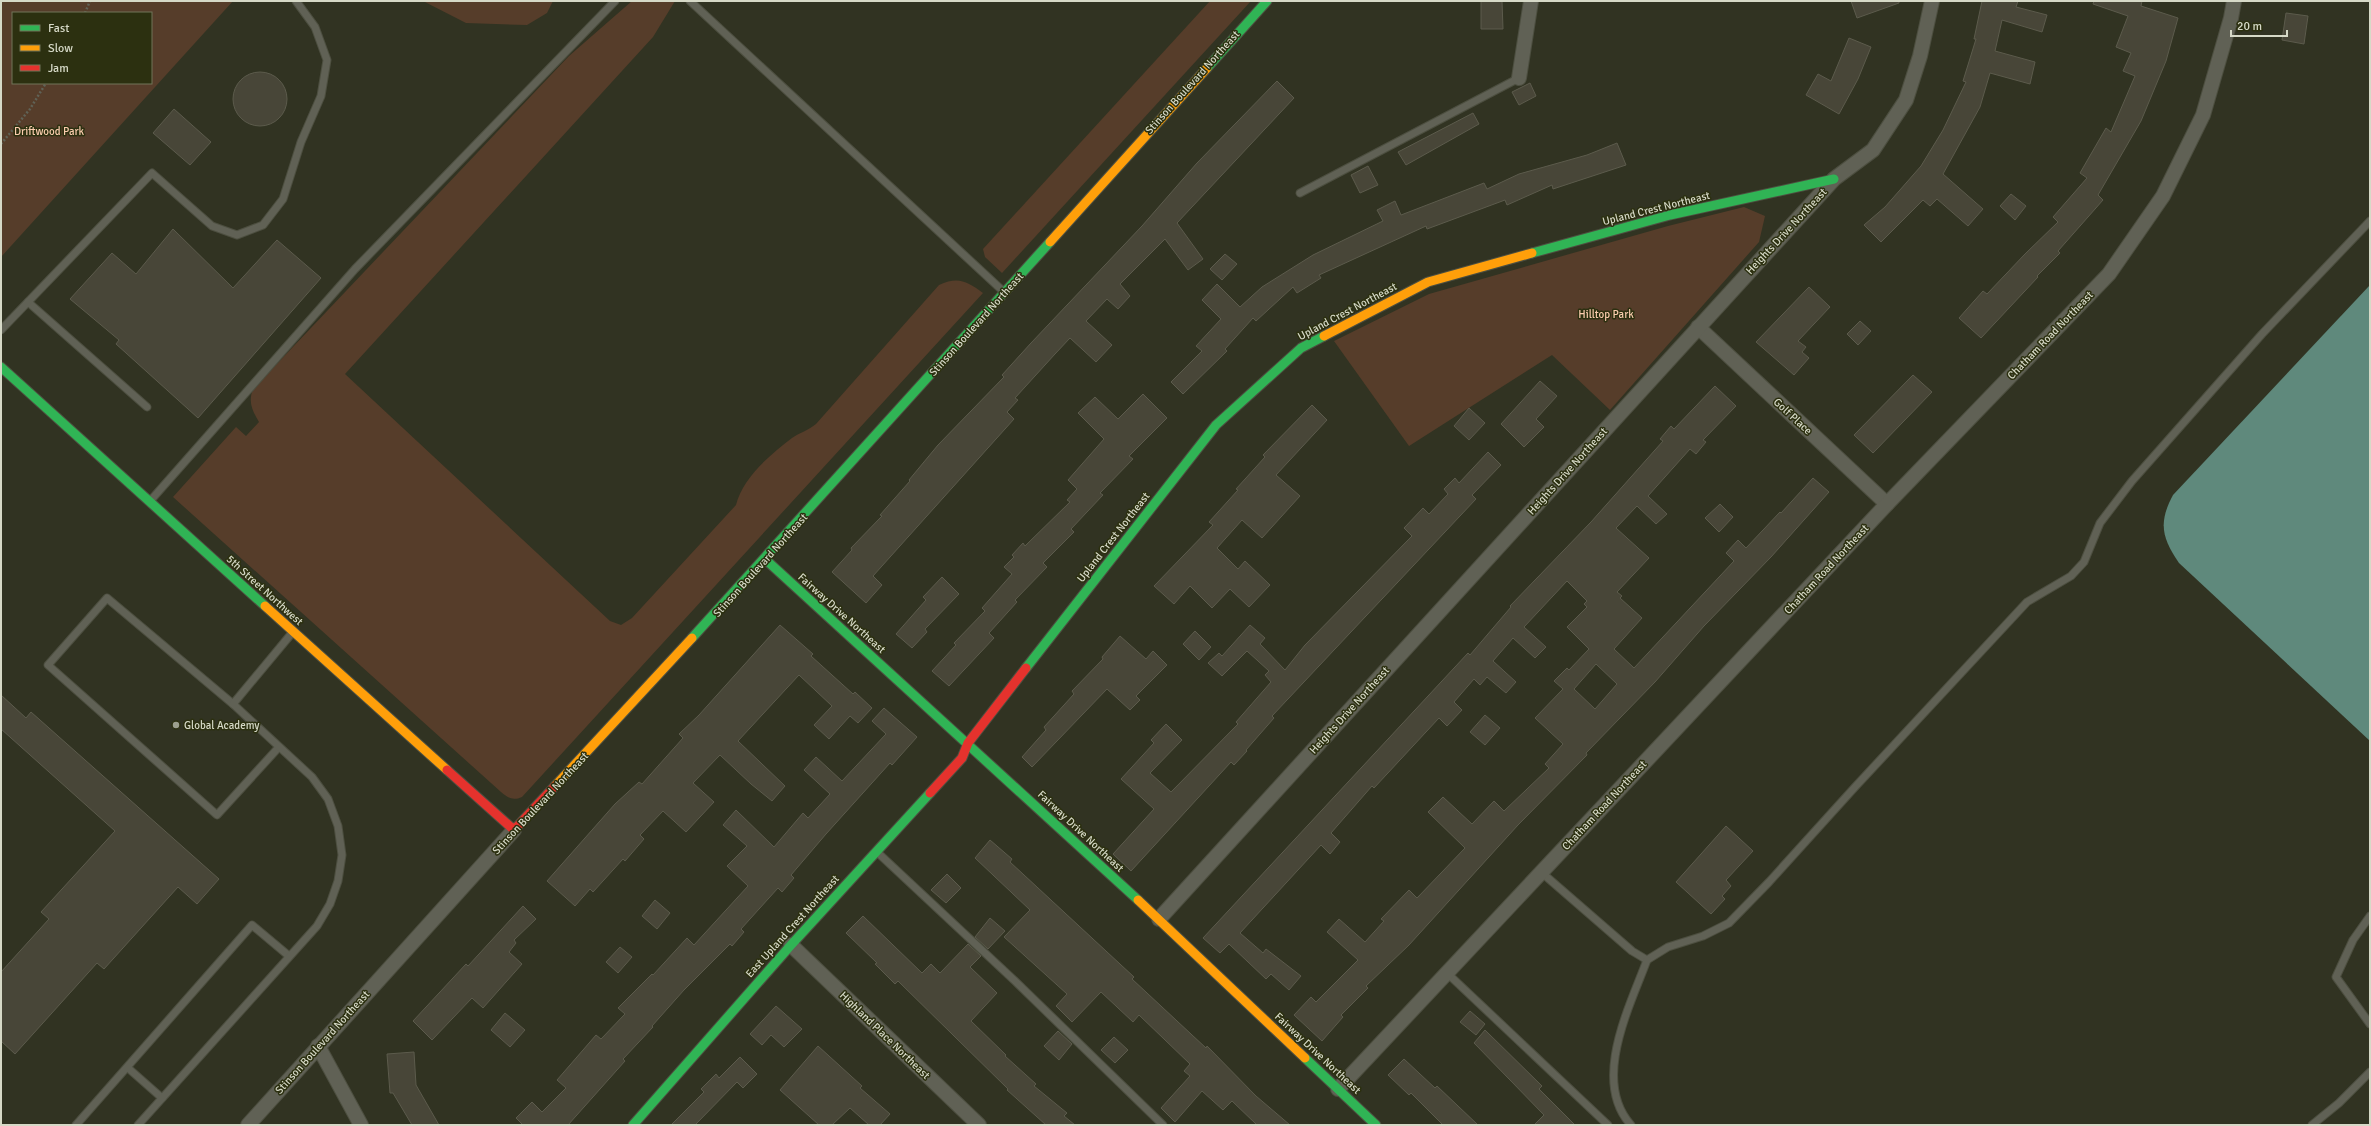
<svg xmlns="http://www.w3.org/2000/svg" width="2371" height="1126" font-family="Signika,sans-serif">
<style>
.green{fill:#563d2a;fill-rule:evenodd}
.water{fill:#5f897c}
.building{fill:#484638;stroke:#5c5b4c;fill-rule:evenodd}
.lines{fill:none;stroke-linecap:round;stroke-linejoin:round}
.lane-casing{stroke:#4d4f40;stroke-width:9}
.street-casing{stroke:#4d4f40;stroke-width:16}
.fast-casing{stroke:#4d4f40;stroke-width:11}
.slow-casing{stroke:#4d4f40;stroke-width:11}
.jam-casing{stroke:#4d4f40;stroke-width:11}
.path{stroke:#606256;stroke-width:2.5;stroke-dasharray:2 2;stroke-linecap:butt}
.lane{stroke:#606155;stroke-width:7}
.street{stroke:#606155;stroke-width:14}
.fast{stroke:#30b455;stroke-width:9}
.slow{stroke:#ff9f0a;stroke-width:9}
.jam{stroke:#e5322d;stroke-width:9}
.poi-dot{fill:#9c9f8d;stroke:#2c3010;stroke-width:1.5}
.labels{text-anchor:middle;stroke-width:3;stroke-linejoin:round;paint-order:stroke}
.street-label{font-size:11px;fill:#d6d9c7;stroke:#2c3010}
.park-label{font-size:11px;fill:#fbcdae;stroke:#2c3010}
.poi-label{font-size:11px;fill:#d6d9c7;stroke:#2c3010;text-anchor:start}
</style>
<rect width="100%" height="100%" fill="#313322"/>
<g class="green">
<path d="M1,1h232l-232,256zM13,13h138v70h-138z"/>
<polygon points="423,1 553,1 547,13 527,25 466,23"/>
<path d="M632,1h43l-22,36 -308,337 265,247 11,4 11,-7 104,-113c7,-28 34,-50 56,-67 7,-5 17,-8 24,-14l123,-139c19,-9 28,-4 44,8l-461,504c-9,4 -14,1 -21,-5l-328,-295 63,-70 10,9 13,-14c-7,-12 -11,-20 -6,-33l316,-333z"/>
<polygon points="1210,1 1251,1 1002,273 985,257 983,249"/>
<polygon points="1744,207 1765,216 1759,242 1610,410 1552,355 1409,446 1334,341 1429,294 1668,226"/>
</g>
<path class="water" d="M2370,285v456l-191,-178c-17,-25 -21,-40 -6,-68z"/>
<g class="building">
<polygon points="1481,1 1502,1 1503,29 1481,29"/>
<polygon points="1851,1 1899,1 1899,3 1857,18"/>
<polygon points="1982,1 2018,1 2016,7 2047,15 2042,32 2002,20 1995,51 2035,62 2030,84 1990,73 1980,107 1943,174 1983,209 1968,226 1937,199 1930,206 1923,200 1881,242 1864,225 1885,207 1921,166 1943,130 1966,82 1963,81 1976,39 1974,39"/>
<polygon points="2094,1 2142,1 2141,6 2178,18 2166,61 2141,121 2098,195 2103,200 2058,251 2060,253 2037,276 2038,277 1981,338 1959,318 1983,291 1987,294 2025,254 2058,222 2053,217 2087,178 2080,173 2106,128 2111,132 2135,76 2123,71 2131,53 2116,47 2128,16 2093,4"/>
<polygon points="2286,13 2308,16 2304,44 2282,40"/>
<polygon points="1849,38 1871,47 1858,79 1839,114 1806,95 1818,74 1831,81"/>
<circle cx="260" cy="99" r="27"/>
<polygon points="1277,81 1294,98 1177,223 1203,259 1188,270 1165,239 1120,284 1130,296 1118,309 1107,299 1086,321 1112,345 1096,362 1070,338 1055,354 1015,398 1018,400 1007,412 1014,419 873,576 882,585 866,603 832,572 852,550 851,548 882,516 880,515 910,481 909,480 938,445 1004,377 1002,375 1031,343 1142,226 1197,163"/>
<polygon points="1530,83 1536,96 1519,105 1512,92"/>
<polygon points="174,109 211,142 190,165 153,133"/>
<polygon points="1473,113 1479,124 1406,165 1398,152"/>
<polygon points="1617,143 1626,165 1553,189 1552,185 1507,205 1505,200 1427,229 1426,226 1319,275 1321,278 1297,293 1293,287 1256,321 1253,318 1225,349 1227,351 1183,394 1171,382 1202,351 1196,346 1221,319 1202,300 1217,284 1240,307 1262,287 1313,255 1383,221 1377,210 1395,201 1401,215 1484,183 1487,189 1519,174 1587,155"/>
<polygon points="1368,166 1378,185 1360,193 1351,175"/>
<polygon points="2011,194 2026,206 2015,220 2000,206"/>
<polygon points="173,229 233,288 277,240 321,278 198,418 116,344 119,340 70,299 112,253 136,274"/>
<polygon points="1225,254 1237,264 1222,280 1210,269"/>
<polygon points="1809,287 1830,307 1798,341 1806,347 1802,352 1809,358 1794,375 1756,342"/>
<polygon points="1860,321 1871,331 1858,345 1847,334"/>
<polygon points="1913,375 1932,392 1873,453 1854,435"/>
<polygon points="1540,381 1557,396 1536,419 1544,427 1524,447 1501,424"/>
<path d="M1715,386l21,20 -33,34 3,2 -10,12 -6,-5 -42,47 19,18 -11,10 -19,-18 -21,22 33,30 -32,34 5,4 -2,2 22,20 -28,31 20,19 100,-107 -8,-8 12,-13 8,8 34,-36 1,1 32,-35 16,14 -58,65 -67,69 -49,56 -69,71 1,2 -69,70 -109,120 -43,41 2,2 -27,27 2,2 -21,24 -28,-26 17,-18 5,5 42,-42 -31,-28 12,-13 26,23 19,-21 -3,-2 28,-29 8,8 48,-50 -37,-36 15,-15 29,27 22,-23 10,10 45,-43 -4,-4 18,-20 -28,-26 28,-29 -9,-8 13,-13 2,2 20,-21 -22,-22 20,-20 -3,-3 3,-3 -20,-20 -43,46 22,20 -11,11 -22,-20 -20,23 23,21 -10,11 -19,-16 -7,8 -6,-6 -20,23 8,8 -15,16 -8,-8 -65,70 -2,-2 -41,47 9,9 -10,12 -9,-9 -81,88 23,20 3,-4 35,27 -12,14 -18,-16 -5,5 -37,-35 -9,9 -17,-15 265,-285 2,2 41,-48 -1,-1 81,-84 72,-81 -3,-2 11,-13 3,3zM1596,664l21,20 -22,25 -21,-20z"/>
<polygon points="1143,394 1167,418 1129,456 1133,459 1100,493 1103,495 1071,529 1074,532 1043,563 1047,567 1015,600 1017,602 989,633 994,638 949,686 932,671 956,645 954,643 985,611 982,608 1012,574 1004,567 1014,557 1012,555 1023,543 1025,546 1070,502 1067,500 1077,489 1068,480 1104,439 1078,413 1095,397 1118,419"/>
<polygon points="1312,405 1327,420 1276,475 1300,496 1262,538 1242,520 1217,548 1238,569 1245,561 1270,585 1249,607 1230,589 1212,608 1190,586 1174,604 1154,586 1213,525 1209,522 1238,490 1236,489 1265,457 1263,455"/>
<polygon points="1469,408 1485,423 1469,440 1454,426"/>
<polygon points="1488,452 1501,465 1472,495 1476,499 1272,716 1274,718 1246,750 1247,751 1234,765 1231,762 1131,871 1113,854 1154,809 1121,779 1154,743 1151,740 1166,724 1182,740 1150,773 1171,792 1238,724 1236,722 1271,682 1265,675 1269,671 1247,651 1222,676 1208,663 1219,653 1222,656 1250,625 1265,638 1260,644 1285,670 1305,645 1412,536 1404,528 1423,508 1429,514 1448,494 1444,489 1455,478 1459,483"/>
<polygon points="1720,504 1733,517 1719,532 1705,518"/>
<polygon points="942,577 959,594 925,629 927,632 912,648 896,634 926,600 923,597"/>
<polygon points="780,625 813,654 811,656 853,694 855,692 872,708 858,723 850,716 829,739 814,725 832,706 799,675 738,741 785,786 772,801 751,784 720,755 693,783 714,802 686,832 663,811 640,835 644,839 625,861 623,859 593,892 590,889 575,906 547,881 615,804 639,782 642,784 683,738 679,734 699,715"/>
<polygon points="1195,631 1211,647 1199,660 1183,644"/>
<polygon points="1120,636 1146,659 1153,651 1167,665 1136,696 1140,700 1130,710 1107,689 1032,767 1022,757 1046,730 1044,727 1074,694 1072,691 1103,659 1102,657"/>
<polygon points="1,695 26,718 31,712 219,879 197,904 178,887 104,969 97,963 15,1054 1,1041 1,972 49,919 41,912 115,831 1,729"/>
<polygon points="884,708 917,737 892,765 890,763 826,834 791,875 794,878 782,892 778,888 741,929 744,932 732,946 730,944 684,990 652,1026 653,1027 623,1059 625,1061 568,1125 523,1125 516,1118 532,1102 542,1112 566,1088 557,1080 596,1035 601,1039 625,1014 618,1008 652,974 653,975 687,938 694,945 748,886 727,866 747,846 723,825 736,810 774,847 803,813 808,818 830,794 804,770 816,757 842,781 886,734 872,721"/>
<polygon points="1485,715 1500,728 1485,745 1470,732"/>
<polygon points="1726,826 1753,851 1726,880 1731,886 1722,896 1725,899 1711,914 1676,882"/>
<polygon points="990,840 1012,859 1010,862 1134,977 1132,979 1206,1048 1207,1046 1256,1096 1290,1125 1257,1125 1232,1101 1223,1110 1202,1091 1175,1122 1161,1108 1190,1076 1184,1071 1190,1064 1139,1015 1133,1022 1101,992 1072,1022 1056,1006 1067,994 1004,937 1030,910 975,858"/>
<polygon points="947,874 961,888 946,903 931,890"/>
<polygon points="655,900 670,913 657,929 642,916"/>
<polygon points="523,906 536,919 514,940 516,943 509,952 522,964 483,1008 472,998 432,1040 413,1021 466,964 468,966"/>
<polygon points="863,916 922,973 931,964 940,973 968,944 981,956 970,967 997,993 971,1021 1006,1055 1005,1056 1036,1084 1034,1086 1067,1113 1064,1116 1075,1125 1046,1125 1007,1090 1008,1089 898,981 895,984 875,964 877,963 846,933"/>
<polygon points="990,918 1005,931 988,949 975,937"/>
<polygon points="620,947 632,957 618,973 606,962"/>
<polygon points="776,1006 802,1029 784,1047 771,1035 762,1045 750,1034"/>
<polygon points="1470,1011 1485,1024 1476,1035 1460,1022"/>
<polygon points="505,1013 525,1030 510,1047 491,1030"/>
<polygon points="1485,1030 1542,1086 1539,1089 1575,1125 1534,1125 1544,1115 1474,1043"/>
<polygon points="1058,1031 1072,1044 1059,1060 1044,1046"/>
<polygon points="1114,1037 1128,1050 1115,1063 1101,1050"/>
<polygon points="818,1046 862,1086 860,1088 890,1114 880,1125 869,1125 850,1108 832,1125 819,1125 780,1090"/>
<polygon points="414,1052 416,1085 439,1125 412,1125 393,1093 390,1093 387,1054"/>
<polygon points="740,1057 757,1074 743,1088 737,1082 695,1125 671,1125 704,1092 701,1089 716,1074 719,1078"/>
<polygon points="1404,1059 1435,1088 1437,1086 1478,1125 1443,1125 1411,1093 1409,1095 1388,1075"/>
</g>
<g class="lines">
<g class="lane-casing">
<g id="lane">
<polyline points="690,1 1004,292"/>
<polyline points="1300,193 1519,78"/>
<polyline points="28,302 147,407"/>
<polyline points="1,330 152,173 212,226 237,235 263,225 283,199 301,142 321,96 327,60 315,27 296,1"/>
<polyline points="151,500 355,269 615,1"/>
<polyline points="233,704 107,598 48,665 217,815 279,747"/>
<polyline points="877,852 1015,981 1163,1125"/>
<polyline points="1541,872 1632,951 1647,960 1668,947 1703,936 1729,923 1769,882 1855,787 2027,602 2071,576 2084,562 2100,523 2132,481 2262,334 2370,221"/>
<polyline points="2370,916 2353,940 2336,977 2370,1024"/>
<polyline points="1447,973 1608,1125"/>
<polyline points="128,1068 162,1098"/>
<polyline points="76,1125 252,925 289,956"/>
<polyline points="138,1125 317,926 330,904 338,881 342,855 338,826 328,799 312,777 233,704 292,633"/>
<path d="M1631,1125c-40,-44 -1,-119 16,-165"/>
<polyline points="2312,1125 2339,1103 2370,1072"/>
</g>
</g>
<g class="street-casing">
<g id="street">
<polyline points="1519,78 1531,1"/>
<polyline points="1698,327 1887,504"/>
<polyline points="1159,919 1834,179 1873,150 1906,100 1920,56 1932,1"/>
<polyline points="791,945 979,1125"/>
<polyline points="318,1046 361,1125"/>
<polyline points="1338,1089 1887,504 2109,274 2163,196 2203,115 2231,18 2234,1"/>
<polyline points="248,1125 514,830"/>
</g>
</g>
<g class="fast-casing">
<g id="fast">
<polyline points="1207,68 1267,1"/>
<polyline points="1532,253 1670,215 1834,179"/>
<polyline points="1,367 265,606"/>
<polyline points="765,559 1138,900"/>
<polyline points="692,638 1050,242"/>
<polyline points="1026,668 1216,425 1301,348 1324,336"/>
<polyline points="1305,1058 1376,1125"/>
<polyline points="633,1125 791,945 930,793"/>
</g>
</g>
<g class="slow-casing">
<g id="slow">
<polyline points="1050,242 1207,68"/>
<polyline points="1324,336 1428,282 1532,253"/>
<polyline points="265,606 447,770"/>
<polyline points="555,786 692,638"/>
<polyline points="1138,900 1305,1058"/>
</g>
</g>
<g class="jam-casing">
<g id="jam">
<polyline points="447,770 514,830 555,786"/>
<polyline points="930,793 962,758 968,743 1026,668"/>
</g>
</g>
<g class="path">
<polyline points="85,13 90,1"/>
<polyline points="1,144 30,109 46,83"/>
</g>
<use href="#lane" class="lane"/>
<use href="#street" class="street"/>
<use href="#fast" class="fast"/>
<use href="#slow" class="slow"/>
<use href="#jam" class="jam"/>
</g>
<circle class="poi-dot" cx="176" cy="725" r="4"/>
<g class="labels">
<g class="street-label">
<text transform="translate(1192 82) rotate(-48)" y="4">Stinson Boulevard Northeast</text>
<text transform="translate(1656 208) rotate(-14)" y="4">Upland Crest Northeast</text>
<text transform="translate(1786 231) rotate(-47)" y="4">Heights Drive Northeast</text>
<text transform="translate(1347 311) rotate(-28)" y="4">Upland Crest Northeast</text>
<text transform="translate(976 324) rotate(-48)" y="4">Stinson Boulevard Northeast</text>
<text transform="translate(2050 335) rotate(-46)" y="4">Chatham Road Northeast</text>
<text transform="translate(1793 416) rotate(43)" y="4">Golf Place</text>
<text transform="translate(1567 471) rotate(-48)" y="4">Heights Drive Northeast</text>
<text transform="translate(1113 537) rotate(-52)" y="4">Upland Crest Northeast</text>
<text transform="translate(760 565) rotate(-48)" y="4">Stinson Boulevard Northeast</text>
<text transform="translate(1826 569) rotate(-47)" y="4">Chatham Road Northeast</text>
<text transform="translate(265 590) rotate(42)" y="4">5th Street Northwest</text>
<text transform="translate(842 613) rotate(42)" y="4">Fairway Drive Northeast</text>
<text transform="translate(1349 710) rotate(-48)" y="4">Heights Drive Northeast</text>
<text transform="translate(540 803) rotate(-47)" y="4">Stinson Boulevard Northeast</text>
<text transform="translate(1604 805) rotate(-47)" y="4">Chatham Road Northeast</text>
<text transform="translate(1081 831) rotate(43)" y="4">Fairway Drive Northeast</text>
<text transform="translate(792 926) rotate(-48)" y="4">East Upland Crest Northeast</text>
<text transform="translate(885 1035) rotate(44)" y="4">Highland Place Northeast</text>
<text transform="translate(322 1042) rotate(-48)" y="4">Stinson Boulevard Northeast</text>
<text transform="translate(1318 1053) rotate(43)" y="4">Fairway Drive Northeast</text>
</g>
<g class="park-label">
<text x="49" y="135">Driftwood Park</text>
<text x="1606" y="318">Hilltop Park</text>
</g>
<g class="poi-label">
<text x="184" y="729">Global Academy</text>
</g>
</g>
<rect width="2371" height="1126" fill="none" stroke="#d6d9c7" stroke-width="4"/>
<rect x="12" y="12" width="140" height="72" fill="#2c3010" stroke="#707459"/>
<rect x="20" y="25" width="20" height="6" fill="#30b455" stroke="#707459"/>
<text x="48" y="32" font-size="12" fill="#d6d9c7">Fast</text>
<rect x="20" y="45" width="20" height="6" fill="#ff9f0a" stroke="#707459"/>
<text x="48" y="52" font-size="12" fill="#d6d9c7">Slow</text>
<rect x="20" y="65" width="20" height="6" fill="#e5322d" stroke="#707459"/>
<text x="48" y="72" font-size="12" fill="#d6d9c7">Jam</text>
<path d="M2231 30v6h56v-6" fill="none" stroke="#d6d9c7" stroke-width="2"/>
<text x="2237" y="30" font-size="12" fill="#d6d9c7" stroke="#2c3010" stroke-width="3" paint-order="stroke">20 m</text>
</svg>
